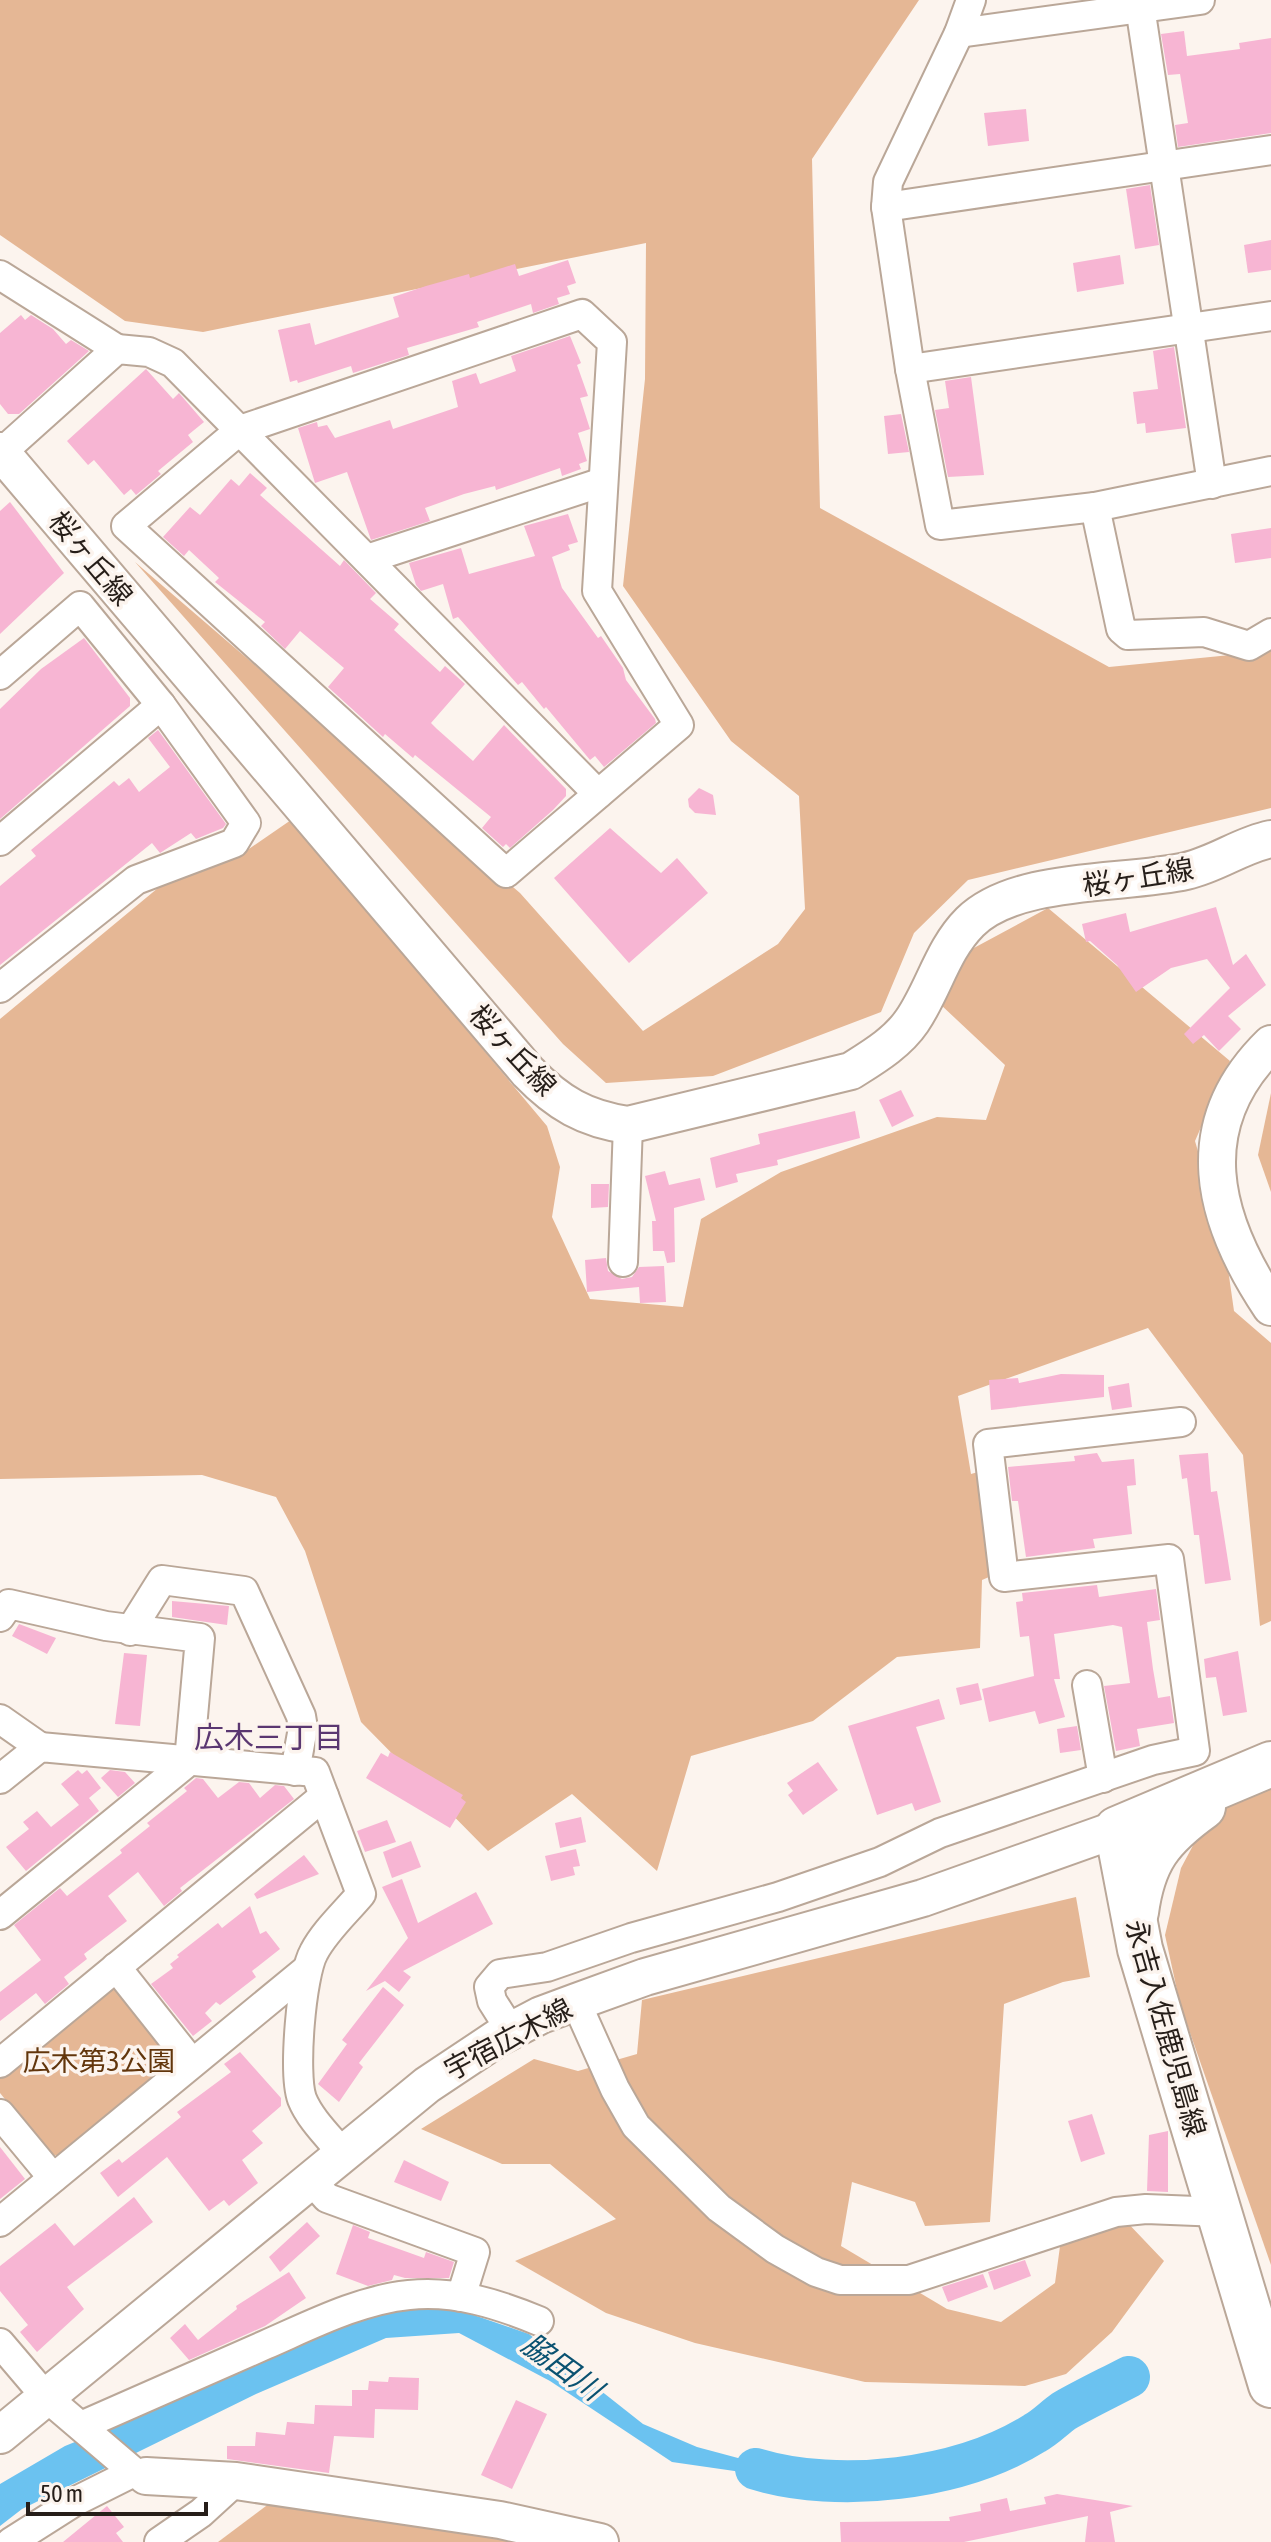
<svg xmlns="http://www.w3.org/2000/svg" width="1271" height="2542" font-family="'Asap Condensed','Noto Sans JP',sans-serif">
<style>
.green{fill:#e5b795}
.water{fill:#6bc2f0}
.lines{fill:none;stroke-linecap:round;stroke-linejoin:round}
.river{stroke:#6bc2f0;stroke-width:42}
.building{fill:#f7b5d3}
.minor-casing{stroke:#baa798;stroke-width:32}
.tertiary-casing{stroke:#baa798;stroke-width:40}
.primary-casing{stroke:#baa798;stroke-width:48}
.minor{stroke:#fff;stroke-width:28}
.tertiary{stroke:#fff;stroke-width:36}
.primary{stroke:#fff;stroke-width:44}
.labels{text-anchor:middle;stroke-width:7;stroke-linejoin:round;paint-order:stroke}
.street-label{font-size:28px;fill:#261e19;stroke:#fcf4ee}
.park-label{font-size:28px;fill:#62360c;stroke:#fcf4ee}
.neighbourhood-label{font-size:30px;fill:#5a3771;stroke:#fcf4ee}
.water-label{font-size:30px;font-style:italic;fill:#0a5271;stroke:#fcf4ee}
</style>
<rect width="100%" height="100%" fill="#fcf4ee"/>
<g class="green">
<polygon points="0,0 919,0 812,159 820,508 1109,667 1271,651 1271,808 968,880 914,933 881,1012 713,1076 606,1083 563,1044 135,562 520,893 643,1031 778,944 805,909 799,796 731,741 623,586 645,379 646,243 203,332 125,321 0,235"/>
<polygon points="291,820 547,1126 560,1167 552,1217 590,1299 683,1307 701,1219 781,1172 937,1117 986,1120 1005,1065 940,1004 972,949 1048,908 1230,1061 1195,1141 1224,1241 1234,1311 1271,1343 1271,1621 1260,1626 1243,1455 1148,1328 958,1396 971,1474 978,1472 989,1577 982,1580 980,1648 897,1657 813,1721 691,1756 657,1871 572,1794 488,1851 361,1722 305,1551 276,1497 202,1475 0,1479 0,1019 164,883 246,851"/>
<polygon points="1271,1093 1271,1192 1258,1155"/>
<polygon points="1271,1770 1271,2265 1180,2004 1165,1935 1181,1868 1215,1804"/>
<polygon points="1076,1897 1090,1977 1063,1982 1004,2004 990,2222 925,2226 915,2202 852,2182 841,2246 947,2309 1001,2322 1055,2283 1061,2239 1123,2218 1164,2261 1112,2332 1066,2374 1025,2386 865,2382 695,2343 606,2313 515,2261 616,2219 550,2164 502,2164 421,2129 534,2059 578,2071 637,2054 642,2000"/>
<polygon points="109,1983 124,1986 176,2065 64,2157 50,2154 0,2093 0,2075"/>
<polygon points="278,2497 531,2542 218,2542"/>
</g>
<polygon class="water" points="414,2306 462,2311 529,2334 643,2424 697,2447 845,2487 672,2462 550,2381 459,2333 386,2338 256,2394 22,2509 0,2526 0,2484 65,2446 122,2423 335,2323"/>
<g class="lines">
<path class="river" d="M756,2469c83,25 204,11 279,-36 11,-6 19,-15 29,-22 21,-12 44,-23 65,-34"/>
</g>
<g class="building">
<polygon points="1184,31 1187,56 1240,49 1239,43 1271,38 1271,133 1178,147 1175,125 1188,123 1180,74 1168,75 1161,34"/>
<polygon points="1026,109 1029,141 988,146 984,113"/>
<polygon points="1150,185 1159,245 1135,249 1126,189"/>
<polygon points="1271,240 1271,270 1248,273 1244,245"/>
<polygon points="1120,255 1124,284 1077,292 1073,263"/>
<polygon points="568,260 576,283 567,286 570,294 557,298 559,304 533,313 531,304 477,322 479,327 407,348 409,355 353,373 351,366 298,383 297,380 290,382 278,330 310,323 315,345 399,317 393,297 426,286 469,274 470,278 515,264 519,276"/>
<polygon points="21,315 25,320 31,315 53,329 66,344 71,340 89,351 19,414 8,414 0,404 0,333"/>
<polygon points="570,336 581,363 577,365 588,396 580,398 590,429 578,433 587,461 579,464 581,469 562,476 560,468 496,490 495,486 464,494 425,508 430,521 371,540 347,472 315,483 298,428 317,422 318,427 327,425 335,438 390,420 393,429 458,407 452,381 476,373 480,384 516,371 511,356"/>
<polygon points="1174,347 1186,428 1146,433 1145,423 1137,424 1133,392 1158,389 1153,351"/>
<polygon points="146,369 173,399 179,393 204,422 188,435 193,442 158,471 161,474 136,495 131,489 124,495 94,460 88,465 67,441"/>
<polygon points="971,377 984,475 948,477 935,410 949,408 945,381"/>
<polygon points="901,414 909,452 888,454 884,416"/>
<polygon points="250,473 267,488 260,495 340,566 344,560 376,593 370,599 399,624 394,630 440,672 445,666 465,684 431,723 437,729 473,761 504,725 566,789 566,796 553,810 510,848 506,844 503,847 482,828 491,817 415,755 413,758 385,734 383,737 328,687 344,668 300,631 285,649 261,626 265,622 215,582 219,578 189,550 184,556 163,537 190,507 200,515 231,479 239,486"/>
<polygon points="10,502 64,573 0,634 0,511"/>
<polygon points="568,514 578,542 568,545 570,550 552,557 562,588 598,638 601,636 623,668 626,680 655,719 656,723 604,767 595,756 590,760 546,707 544,709 522,682 518,685 458,617 453,619 443,584 421,591 416,585 409,563 461,548 469,574 535,556 524,526"/>
<polygon points="1271,528 1271,558 1235,563 1231,534"/>
<polygon points="84,638 130,698 130,706 0,819 0,709 41,669"/>
<polygon points="158,730 226,824 223,828 196,839 191,833 160,853 152,843 0,965 0,886 36,856 31,850 114,781 119,786 129,778 139,792 170,767 148,738"/>
<polygon points="699,788 713,795 716,815 695,813 689,807 688,799"/>
<polygon points="610,828 661,873 677,858 708,893 629,963 554,878"/>
<polygon points="1216,907 1233,965 1246,954 1266,985 1228,1016 1241,1029 1219,1051 1204,1035 1193,1044 1184,1034 1230,988 1207,959 1171,968 1136,992 1117,965 1090,941 1086,942 1082,924 1126,913 1130,932"/>
<polygon points="901,1090 914,1116 892,1127 879,1100"/>
<polygon points="855,1111 860,1138 777,1160 778,1165 736,1174 738,1182 716,1188 710,1158 760,1144 758,1134"/>
<polygon points="665,1171 669,1185 700,1178 705,1200 674,1208 675,1262 667,1263 664,1251 653,1251 652,1221 656,1221 645,1176"/>
<polygon points="591,1184 609,1184 608,1207 591,1208"/>
<polygon points="606,1258 608,1271 622,1279 632,1277 639,1267 664,1266 666,1302 640,1303 639,1287 587,1292 585,1260"/>
<polygon points="1061,1374 1104,1375 1104,1397 991,1410 989,1380 1018,1378 1019,1383"/>
<polygon points="1129,1383 1132,1407 1112,1410 1108,1387"/>
<polygon points="1097,1453 1102,1462 1134,1459 1136,1485 1127,1486 1132,1534 1093,1539 1095,1548 1026,1557 1018,1501 1012,1501 1008,1467 1075,1461 1074,1456"/>
<polygon points="1208,1453 1211,1492 1217,1491 1231,1580 1205,1584 1199,1535 1194,1535 1187,1478 1182,1479 1179,1455"/>
<polygon points="1097,1585 1099,1597 1156,1589 1160,1620 1147,1622 1153,1669 1158,1698 1170,1696 1174,1723 1137,1729 1140,1746 1116,1751 1104,1686 1130,1683 1122,1627 1113,1625 1054,1634 1060,1679 1054,1679 1065,1717 1039,1724 1035,1711 989,1722 982,1689 1034,1676 1029,1636 1020,1637 1016,1602 1023,1601 1022,1593"/>
<polygon points="172,1601 229,1606 227,1625 172,1617"/>
<polygon points="19,1624 56,1638 47,1654 12,1636"/>
<polygon points="1238,1651 1247,1712 1223,1716 1216,1677 1206,1678 1204,1659"/>
<polygon points="124,1653 147,1655 140,1726 115,1724"/>
<polygon points="978,1683 982,1700 960,1705 956,1688"/>
<polygon points="939,1699 945,1719 916,1727 941,1802 915,1811 912,1803 877,1815 848,1726"/>
<polygon points="1077,1726 1081,1750 1060,1753 1057,1729"/>
<polygon points="390,1752 463,1795 461,1798 466,1802 450,1828 366,1778 381,1753 388,1757"/>
<polygon points="818,1762 838,1790 803,1815 788,1795 793,1791 787,1783"/>
<polygon points="78,1770 82,1774 87,1770 101,1788 89,1798 99,1811 26,1871 6,1847 29,1829 23,1822 37,1811 51,1827 79,1805 61,1784"/>
<polygon points="110,1770 125,1772 135,1783 118,1797 101,1778"/>
<polygon points="196,1778 203,1779 218,1798 239,1782 249,1783 260,1798 275,1785 284,1786 294,1799 180,1888 182,1891 164,1906 138,1872 108,1896 127,1921 84,1954 87,1959 64,1977 69,1984 45,2004 36,1993 0,2021 0,1992 41,1960 14,1925 60,1888 67,1896 122,1853 120,1850 150,1826 147,1823 187,1791 184,1788"/>
<polygon points="581,1817 586,1842 560,1848 555,1823"/>
<polygon points="387,1820 396,1842 365,1852 357,1831"/>
<polygon points="411,1841 421,1867 392,1878 383,1852"/>
<polygon points="576,1849 580,1866 573,1867 575,1875 551,1881 545,1856"/>
<polygon points="304,1855 319,1874 257,1899 254,1894"/>
<polygon points="402,1879 418,1923 476,1892 493,1924 403,1971 411,1977 399,1992 385,1981 366,1991 408,1938 382,1887"/>
<polygon points="250,1906 260,1934 266,1931 280,1949 252,1971 256,1977 220,2005 216,2002 205,2013 212,2021 193,2036 151,1984 173,1968 170,1964 179,1957 177,1955 218,1923 222,1928"/>
<polygon points="383,1987 404,2005 359,2063 363,2067 339,2102 318,2084 347,2044 342,2040"/>
<polygon points="240,2052 281,2098 281,2106 252,2131 263,2143 242,2160 258,2183 229,2206 224,2200 209,2211 167,2157 118,2197 100,2173 119,2159 122,2163 181,2117 177,2112 231,2072 224,2064"/>
<polygon points="1092,2114 1105,2154 1081,2162 1068,2121"/>
<polygon points="1168,2131 1168,2192 1147,2191 1149,2135"/>
<polygon points="0,2147 25,2179 0,2199"/>
<polygon points="404,2160 449,2182 441,2201 394,2182"/>
<polygon points="134,2197 153,2222 67,2287 84,2309 37,2352 20,2332 28,2325 0,2291 0,2266 55,2223 74,2246"/>
<polygon points="307,2222 320,2236 280,2272 269,2257"/>
<polygon points="353,2225 370,2232 368,2238 424,2258 426,2252 454,2262 449,2278 405,2278 394,2275 392,2280 368,2286 336,2274"/>
<polygon points="1025,2260 1031,2276 994,2290 988,2272"/>
<polygon points="289,2272 306,2298 265,2326 189,2360 170,2338 185,2324 198,2340 237,2309 236,2306"/>
<polygon points="983,2274 988,2287 948,2302 942,2287"/>
<polygon points="389,2377 419,2378 418,2410 375,2409 374,2438 334,2436 329,2473 227,2459 227,2446 255,2446 256,2432 285,2435 287,2422 314,2424 315,2405 352,2406 352,2390 368,2390 369,2381 388,2382"/>
<polygon points="516,2400 547,2414 512,2489 481,2475"/>
<polygon points="1057,2494 1133,2506 1110,2512 1115,2542 1085,2542 1088,2516 964,2542 841,2542 840,2522 950,2521 949,2517 981,2511 980,2504 1007,2498 1010,2511 1046,2504 1044,2497"/>
<polygon points="107,2506 124,2527 116,2533 123,2542 63,2542"/>
</g>
<g class="lines">
<g class="minor-casing">
<g id="minor">
<polyline points="971,0 959,33 888,182 886,207 910,369 940,525 1095,507"/>
<polyline points="1139,0 1212,484"/>
<polyline points="959,33 1200,0"/>
<polyline points="886,207 1271,150"/>
<polyline points="0,275 117,349"/>
<polygon points="582,314 612,342 597,591 679,725 506,873 126,526 240,430"/>
<polyline points="910,369 1271,316"/>
<polyline points="1,453 117,349 149,352 173,363 598,794"/>
<polyline points="1271,471 1095,507 1121,629 1128,635 1204,632 1249,646 1271,633"/>
<polyline points="367,559 603,482"/>
<polyline points="0,675 80,606 161,705 246,823 234,843 136,880 0,988"/>
<polyline points="0,841 161,705"/>
<polyline points="623,1262 628,1125"/>
<polyline points="0,1617 9,1604 106,1626 200,1638 189,1761 0,1915"/>
<polyline points="130,1631 162,1580 244,1591 301,1716 303,1728 295,1771"/>
<polyline points="1087,1685 1103,1778"/>
<polyline points="0,1719 40,1747"/>
<path d="M0,1779l40,-32 275,25 46,122c-15,18 -36,37 -47,58 -13,23 -21,122 -12,147 8,20 27,38 41,55"/>
<polyline points="116,1967 192,2063"/>
<polyline points="576,2002 615,2089 636,2126 719,2208 775,2249 816,2272 840,2280 909,2280 1116,2212 1146,2209 1221,2212"/>
<polyline points="511,2031 492,2001 489,1987 500,1974 547,1967 631,1938 778,1897 880,1862 940,1833 1153,1760 1195,1751 1169,1559 1004,1577 988,1444 1181,1422"/>
<polyline points="0,2063 324,1796"/>
<polyline points="0,2114 53,2178"/>
<polyline points="311,2180 327,2198 475,2252 461,2297"/>
<polyline points="0,2222 306,1970"/>
<polyline points="0,2343 46,2397 134,2472 146,2476"/>
<path d="M81,2426c61,-27 123,-54 184,-81 46,-20 94,-45 144,-50 45,-5 89,9 130,26"/>
<polyline points="11,2542 74,2502 134,2472"/>
<polyline points="159,2542 201,2513 236,2481"/>
</g>
</g>
<g class="tertiary-casing">
<g id="tertiary">
<path d="M0,451l528,621c30,31 57,47 100,53l223,-54c22,-14 46,-28 61,-50 22,-32 30,-71 58,-99 47,-46 155,-37 216,-51 31,-7 55,-26 85,-32"/>
<path d="M1271,1044c-84,82 -59,175 0,263"/>
<polyline points="0,2435 427,2085 499,2037 541,2015 576,2002 645,1977 923,1898 1117,1829"/>
<polyline points="146,2476 236,2481 500,2520 600,2542"/>
</g>
</g>
<g class="primary-casing">
<g id="primary">
<polyline points="1271,1764 1117,1829 1140,1949 1271,2385"/>
<path d="M1136,1912c7,-52 24,-74 67,-105"/>
</g>
</g>
<use href="#minor" class="minor"/>
<use href="#tertiary" class="tertiary"/>
<use href="#primary" class="primary"/>
</g>
<g class="labels">
<g class="street-label">
<text transform="translate(91 558) rotate(50)" y="10">桜ヶ丘線</text>
<text transform="translate(1138 877) rotate(-9)" y="10">桜ヶ丘線</text>
<text transform="translate(513 1050) rotate(47)" y="10">桜ヶ丘線</text>
<text transform="translate(1166 2028) rotate(74)" y="10">永吉入佐鹿児島線</text>
<text transform="translate(508 2039) rotate(-28)" y="10">宇宿広木線</text>
</g>
<g class="park-label">
<text x="99" y="2071">広木第3公園</text>
</g>
<g class="neighbourhood-label">
<text x="269" y="1748">広木三丁目</text>
</g>
<g class="water-label">
<text transform="translate(562 2367) rotate(36)" y="10">脇田川</text>
</g>
</g>
<path d="M28 2502v12h178v-12" fill="none" stroke="#261e19" stroke-width="4"/>
<text x="40" y="2502" font-size="24" fill="#261e19" stroke="#fcf4ee" stroke-width="6" paint-order="stroke">50 m</text>
</svg>
